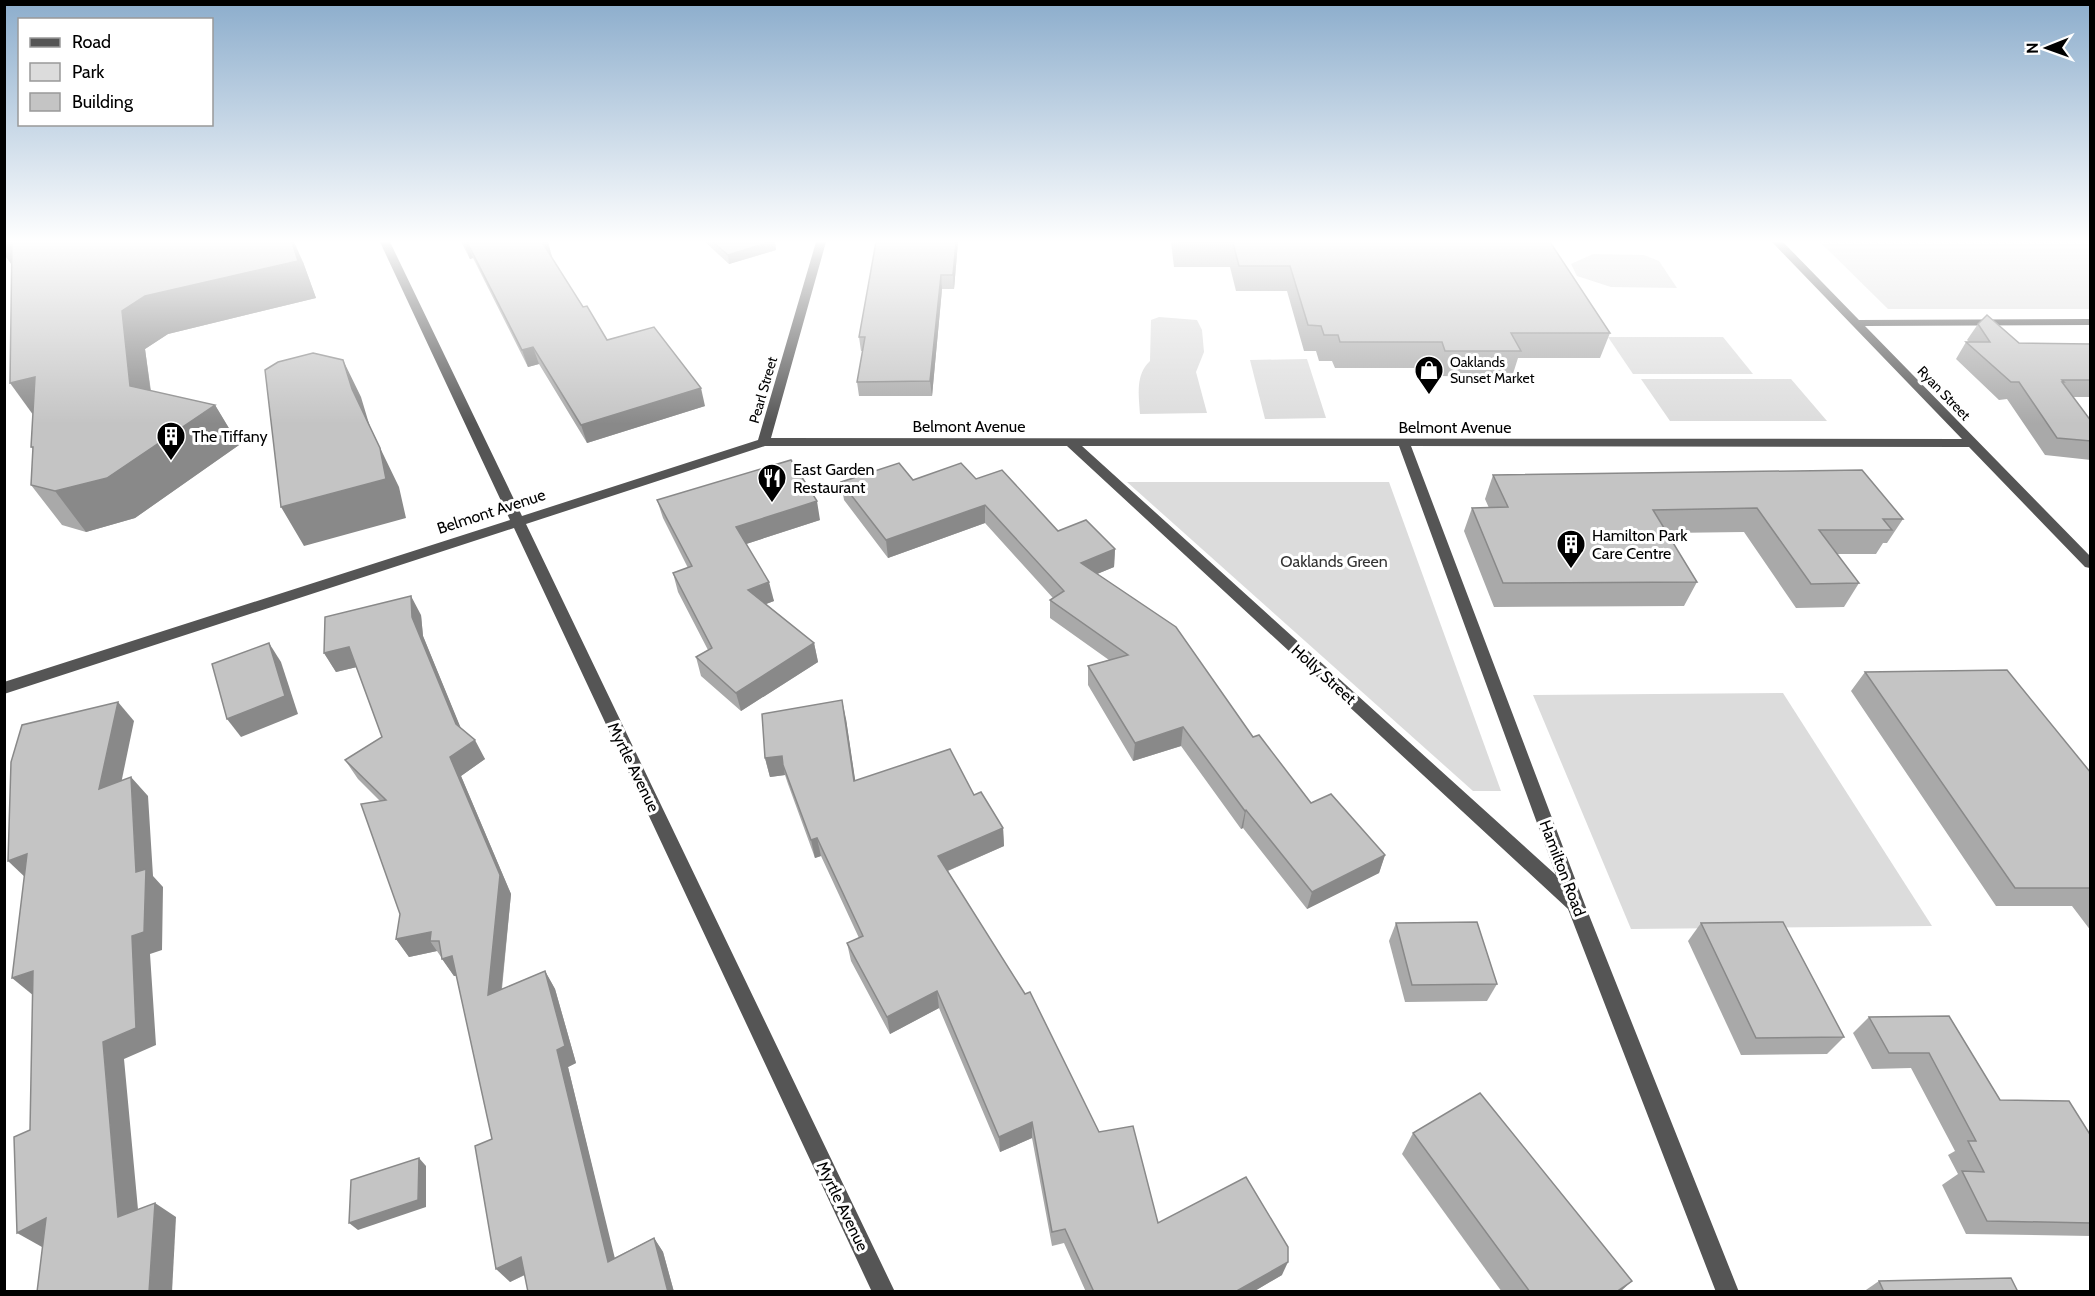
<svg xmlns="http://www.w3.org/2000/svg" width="2095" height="1296" font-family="Cabin,sans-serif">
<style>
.green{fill:#dcdcdc}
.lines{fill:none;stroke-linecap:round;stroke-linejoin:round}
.minor{fill:#555;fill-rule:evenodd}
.wall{fill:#a9a9a9}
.shaded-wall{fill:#898989}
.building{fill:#c4c4c4;stroke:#898989;stroke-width:1.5}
.labels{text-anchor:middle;stroke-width:6;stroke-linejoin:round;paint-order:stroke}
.far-poi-label{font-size:14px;fill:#000;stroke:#fff;text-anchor:start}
.far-street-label{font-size:14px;fill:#000;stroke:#fff}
.street-label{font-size:16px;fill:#000;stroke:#fff}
.poi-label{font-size:16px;fill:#000;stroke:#fff;text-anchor:start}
.park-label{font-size:16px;fill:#333;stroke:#fff}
</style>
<rect width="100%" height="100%" fill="#fff"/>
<g class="green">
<polygon points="1820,242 2090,242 2090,309 1888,309"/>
<polygon points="1593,254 1644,255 1659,261 1677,288 1611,287 1577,276 1571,264"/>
<path d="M1159,317l38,3 5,10 2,22 -8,20 11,41 -67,1c-1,-19 -5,-39 10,-53l1,-41z"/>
<polygon points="1608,337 1723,337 1753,374 1633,374"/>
<polygon points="1307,359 1326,418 1265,419 1250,360"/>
<polygon points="1641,379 1791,379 1827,421 1670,421"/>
<polygon points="1127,482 1389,482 1501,791 1473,791"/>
<polygon points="1783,693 1932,926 1631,929 1533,695"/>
</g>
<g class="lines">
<path class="minor" d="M380,242h10l132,274 236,-76 58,-198h10l-55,196 1191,1 -190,-197h11l76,78 231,-1v6l-225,1 225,230v12l-5,-1 -116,-120 -558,-1 174,459 154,387h-23l-148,-383 -501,-463h-302l-239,78 369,768h-23l-358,-764 -510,166v-12l506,-162zM1082,446h317l157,429z"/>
</g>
<g class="wall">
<polygon points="4,242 303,262 316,298 168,334 145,349 151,391 215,405 239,445 135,518 86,532 62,525 31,485 33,449 31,447 33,415 12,265 4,254"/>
<polygon points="461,242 548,242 552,257 551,257 583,307 607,340 705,406 587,443 539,364 528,367 473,258 470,259"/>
<polygon points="705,242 775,242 776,250 729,264"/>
<polygon points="958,242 954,289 942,289 932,396 859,396 857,382 863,351 861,351 859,337"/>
<polygon points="1171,242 1550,242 1610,333 1600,358 1518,358 1512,377 1438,376 1435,368 1335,368 1332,361 1319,361 1316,351 1304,351 1287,291 1236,291 1230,267 1174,267"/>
<polygon points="1978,324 2019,343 2091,344 2091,397 2073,397 2091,421 2091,460 2045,455 2007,399 1999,400 1956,359 1966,342 1969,342 1967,340"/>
<polygon points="1493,475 1903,519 1887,543 1883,543 1876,554 1837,554 1859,583 1844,607 1796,608 1744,532 1667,533 1697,582 1684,606 1494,607 1464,531 1472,508 1489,508 1485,499"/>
<polygon points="976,479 1058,531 1115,549 1114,567 1097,574 1253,737 1311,803 1385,855 1379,873 1307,909 1243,828 1241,829 1181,746 1133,761 1088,685 1088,666 1109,660 1050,618 1050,600 1053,598 985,523 888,558 844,500 841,482 913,480"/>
<polygon points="657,500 820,520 746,544 774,601 766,604 814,643 818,662 741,711 701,676 696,657 708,650 678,592 673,573 688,568 663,518"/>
<polygon points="421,615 423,636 460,727 485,759 461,776 511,894 502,989 545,971 555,989 576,1063 568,1067 614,1258 654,1238 663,1252 674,1292 528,1292 525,1275 510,1282 492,1139 457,976 454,976 437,951 409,957 396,939 400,914 380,801 358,779 345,760 382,737 357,667 336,672 324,653"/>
<polygon points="1865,672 2091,773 2091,931 2072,906 1996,906 1851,691"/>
<polygon points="846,719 855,780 974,795 1003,828 1004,846 948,871 1099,1132 1158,1223 1282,1275 1253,1292 1086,1292 1064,1243 1052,1246 1032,1138 1000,1152 939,1008 890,1034 851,961 847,943 859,938 821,856 815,858 788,784 785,775 770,777 765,758"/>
<polygon points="1396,923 1497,984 1487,1001 1405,1002 1389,941"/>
<polygon points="1701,923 1844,1037 1827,1054 1741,1055 1688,941"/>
<polygon points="1949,1016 2000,1100 2091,1136 2091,1236 1966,1234 1942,1185 1958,1174 1948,1155 1955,1151 1911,1068 1872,1069 1853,1033 1869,1017"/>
<polygon points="1413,1133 1620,1292 1502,1292 1402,1154"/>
<polygon points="1879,1281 2018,1292 1863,1292"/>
</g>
<g class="shaded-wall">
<polygon points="4,242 17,242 17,272 4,254"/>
<polygon points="292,242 294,242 303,262 316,298 168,334 145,349 155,425 130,386 122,311 145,296"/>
<polygon points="467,242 473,258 470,259 464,243"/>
<polygon points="542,242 548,242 552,257 547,259"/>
<polygon points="770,242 775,242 776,250 729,264 728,255"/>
<polygon points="956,242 958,242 954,289 953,275"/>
<polygon points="941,275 942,289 932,396 930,381"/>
<polygon points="533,347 539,364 528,367 522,350"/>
<polygon points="343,360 361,397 370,427 399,487 406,518 304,546 281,507"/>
<polygon points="35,377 39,423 10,383"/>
<polygon points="701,388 705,406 587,443 581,425"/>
<polygon points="215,405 239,445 135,518 86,532 55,491"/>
<polygon points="817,501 820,520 740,546 736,527"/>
<polygon points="985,505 985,523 888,558 886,540"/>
<polygon points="1115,549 1114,567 1080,581 1081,563"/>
<polygon points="769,582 774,601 753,609 748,590"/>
<polygon points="411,596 421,615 423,636 467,743 456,724 412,617"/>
<polygon points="269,643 281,662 298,714 241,737 227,719"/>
<polygon points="814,643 818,662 741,711 736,693"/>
<polygon points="349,647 361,666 336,672 324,653"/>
<polygon points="842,700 846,719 858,799 854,781"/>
<polygon points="118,702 134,721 116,808 99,789"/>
<polygon points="1183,727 1181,746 1133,761 1135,743"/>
<polygon points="475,740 485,759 461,776 511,894 499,1013 488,995 450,757"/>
<polygon points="782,756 785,775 770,777 765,758"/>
<polygon points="131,777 148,796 153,876 163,887 162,950 150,954 156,1045 124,1059 140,1231 118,1217 103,1042 132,936 136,872"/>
<polygon points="1246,810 1243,828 1241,829 1245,811"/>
<polygon points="1003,828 1004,846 940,874 938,856"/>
<polygon points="817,838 821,856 815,858 811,840"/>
<polygon points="27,854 28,880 8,861"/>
<polygon points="1385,855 1379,873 1307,909 1312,892"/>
<polygon points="431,932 430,941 437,951 409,957 396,939"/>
<polygon points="452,956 465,974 454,976 442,959"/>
<polygon points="33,971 34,996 12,978"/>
<polygon points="545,971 555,989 576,1063 568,1067 619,1275 608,1262 557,1050"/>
<polygon points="937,991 939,1008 890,1034 887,1017"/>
<polygon points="1032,1122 1032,1138 1000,1152 999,1137"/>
<polygon points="419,1158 426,1166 426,1207 358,1230 349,1223"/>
<polygon points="155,1203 176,1217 172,1292 149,1292"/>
<polygon points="46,1218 70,1233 42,1247 17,1233"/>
<polygon points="654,1238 663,1252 674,1292 668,1292"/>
<polygon points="521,1257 534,1270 510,1282 496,1269"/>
<polygon points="1288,1262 1282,1275 1253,1292 1235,1292"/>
<polygon points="1632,1281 1620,1292 1616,1292"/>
</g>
<g class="building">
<polygon points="12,242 292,242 298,261 145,296 122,311 130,386 215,405 107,478 55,491 31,485 33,447 31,447 35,377 10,383"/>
<polygon points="467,242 542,242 583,307 587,306 607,340 654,327 701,388 581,425 533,347 522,350"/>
<polygon points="713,242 770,242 728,255"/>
<polygon points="876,242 956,242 953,275 941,275 930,381 857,382 865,337 859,337"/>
<polygon points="1176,242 1550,242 1610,333 1511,333 1521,351 1445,351 1442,342 1340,342 1338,335 1324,335 1321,326 1308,325 1290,266 1239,266 1233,243"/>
<polygon points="1987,315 2019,343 2091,344 2091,380 2062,380 2064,382 2062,382 2091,421 2091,441 2057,438 2019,382 2011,382 1966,342 1990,342 1978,324"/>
<polygon points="313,353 343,360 352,389 380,448 386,479 281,507 265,370 278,362"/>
<polygon points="791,460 817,501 736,527 769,582 748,590 814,643 736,693 696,657 712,648 673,573 692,566 657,500"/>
<polygon points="899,463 913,480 961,463 976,479 1002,470 1058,531 1086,520 1115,549 1081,563 1176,627 1253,737 1259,735 1311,803 1331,794 1385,855 1312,892 1246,810 1245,811 1183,727 1135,743 1088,666 1128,655 1050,600 1064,591 985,505 886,540 841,482"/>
<polygon points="1862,470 1903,519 1883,519 1892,530 1819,530 1859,583 1811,584 1757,508 1653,510 1697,582 1503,583 1472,508 1508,507 1493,475"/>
<polygon points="411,596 412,617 456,724 475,740 450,757 500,875 488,995 545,971 565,1046 557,1050 608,1262 654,1238 668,1292 528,1292 521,1257 496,1269 475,1146 492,1139 452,956 442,959 439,941 430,941 431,932 396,939 400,914 361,804 386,800 345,760 382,737 349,647 324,653 325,617"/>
<polygon points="269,643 285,696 227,719 212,664"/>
<polygon points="2007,670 2091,773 2091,888 2015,888 1865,672"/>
<polygon points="842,700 854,781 950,749 974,795 981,792 1003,828 938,856 1025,994 1030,992 1099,1132 1133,1126 1158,1223 1246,1177 1288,1247 1288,1262 1235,1292 1094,1292 1065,1229 1052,1232 1032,1122 999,1137 937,991 887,1017 847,943 863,936 817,838 811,840 783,765 782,756 765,758 762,714"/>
<polygon points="118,702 99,789 131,777 136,872 146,869 144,932 132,936 136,1028 103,1042 118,1217 155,1203 149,1292 37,1292 46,1218 17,1233 14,1137 30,1130 33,971 12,978 27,854 8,861 11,762 22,725"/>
<polygon points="1477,922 1497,984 1412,985 1396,923"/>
<polygon points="1783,922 1844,1037 1756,1038 1701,923"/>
<polygon points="1949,1016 2000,1100 2069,1101 2091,1136 2091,1223 1987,1221 1962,1171 1984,1172 1968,1141 1976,1141 1929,1053 1889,1053 1869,1017"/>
<polygon points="1480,1093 1632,1281 1616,1292 1530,1292 1413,1133"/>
<polygon points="419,1158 418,1200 349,1223 351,1180"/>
<polygon points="2011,1278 2018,1292 1884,1292 1879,1281"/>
</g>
<linearGradient id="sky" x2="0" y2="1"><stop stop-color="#8cadcc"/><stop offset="0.57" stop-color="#fff"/><stop offset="1" stop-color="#fff" stop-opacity="0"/></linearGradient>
<rect width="2095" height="424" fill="url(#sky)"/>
<defs>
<g id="shop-pin" transform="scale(1.5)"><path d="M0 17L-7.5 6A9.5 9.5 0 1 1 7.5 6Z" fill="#000" stroke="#fff"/><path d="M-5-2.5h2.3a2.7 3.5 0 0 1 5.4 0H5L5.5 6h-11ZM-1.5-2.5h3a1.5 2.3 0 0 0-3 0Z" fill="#fff"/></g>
<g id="building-pin" transform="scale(1.5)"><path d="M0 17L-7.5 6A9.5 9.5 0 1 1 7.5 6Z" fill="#000" stroke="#fff"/><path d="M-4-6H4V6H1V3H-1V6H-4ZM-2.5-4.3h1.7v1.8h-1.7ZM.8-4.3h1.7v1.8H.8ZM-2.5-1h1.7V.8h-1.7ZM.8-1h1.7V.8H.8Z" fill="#fff"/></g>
<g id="restaurant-pin" transform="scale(1.5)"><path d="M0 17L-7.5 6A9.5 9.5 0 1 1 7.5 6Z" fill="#000" stroke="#fff"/><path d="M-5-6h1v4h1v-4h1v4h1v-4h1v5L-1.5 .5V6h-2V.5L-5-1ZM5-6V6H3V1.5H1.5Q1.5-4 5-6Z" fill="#fff"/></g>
</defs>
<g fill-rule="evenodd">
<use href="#shop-pin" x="1429" y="370"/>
<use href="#building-pin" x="171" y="436"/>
<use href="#restaurant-pin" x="772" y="478"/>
<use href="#building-pin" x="1571" y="544"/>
</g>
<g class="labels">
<g class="far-poi-label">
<text x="1450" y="367">Oaklands<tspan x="1450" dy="16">Sunset Market</tspan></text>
</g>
<g class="far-street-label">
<text transform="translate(763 390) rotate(-74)" y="5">Pearl Street</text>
<text transform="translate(1944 393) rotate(46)" y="5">Ryan Street</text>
</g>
<g class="street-label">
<text x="969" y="432">Belmont Avenue</text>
<text x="1455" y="433">Belmont Avenue</text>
<text transform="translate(491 511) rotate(-18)" y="6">Belmont Avenue</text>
<text transform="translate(1324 674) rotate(42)" y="6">Holly Street</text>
<text transform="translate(634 767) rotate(64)" y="6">Myrtle Avenue</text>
<text transform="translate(1563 868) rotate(69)" y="6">Hamilton Road</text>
<text transform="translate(843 1206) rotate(64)" y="6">Myrtle Avenue</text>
</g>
<g class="poi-label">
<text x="192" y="442">The Tiffany</text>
<text x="793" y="475">East Garden<tspan x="793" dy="18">Restaurant</tspan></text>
<text x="1592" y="541">Hamilton Park<tspan x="1592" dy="18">Care Centre</tspan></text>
</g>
<g class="park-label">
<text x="1334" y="567">Oaklands Green</text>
</g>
</g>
<rect width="2095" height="1296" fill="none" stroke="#000000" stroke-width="12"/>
<rect x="18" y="18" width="195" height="108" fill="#ffffff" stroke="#999999" stroke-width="1.5"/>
<rect x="30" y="38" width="30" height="9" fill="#555555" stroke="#999999" stroke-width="1.5"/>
<text x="72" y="48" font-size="18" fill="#000000">Road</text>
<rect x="30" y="63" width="30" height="18" fill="#dcdcdc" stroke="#999999" stroke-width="1.5"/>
<text x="72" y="78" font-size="18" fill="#000000">Park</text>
<rect x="30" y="93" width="30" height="18" fill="#c4c4c4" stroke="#999999" stroke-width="1.5"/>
<text x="72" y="108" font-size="18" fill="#000000">Building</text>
<g transform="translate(2047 48) rotate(269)" stroke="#ffffff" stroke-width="4.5" paint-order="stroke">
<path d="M0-4.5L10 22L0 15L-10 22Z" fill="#000000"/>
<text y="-9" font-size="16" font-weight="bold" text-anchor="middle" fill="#000000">N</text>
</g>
</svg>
